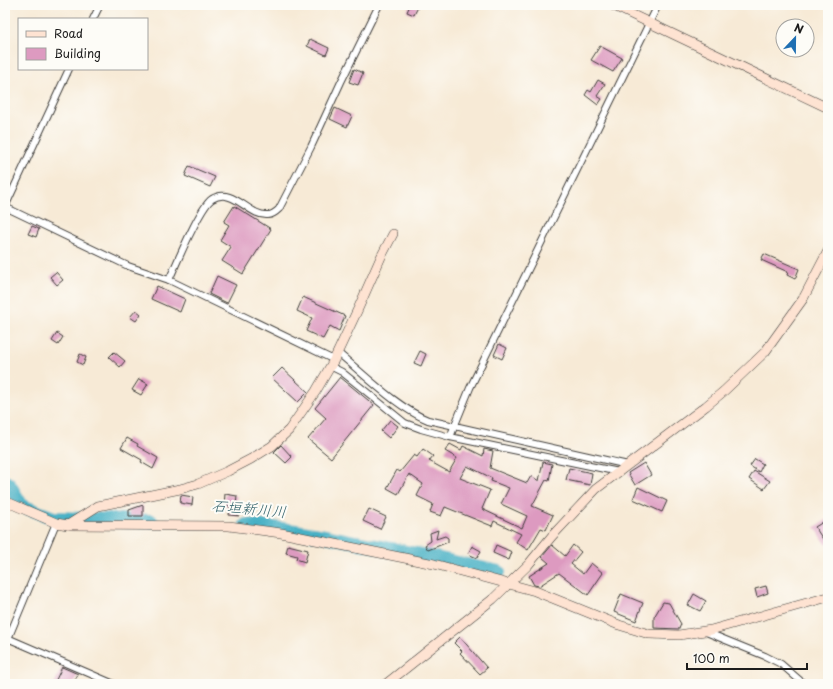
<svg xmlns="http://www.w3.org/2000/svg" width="833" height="689" font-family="'Playpen Sans','Klee One',sans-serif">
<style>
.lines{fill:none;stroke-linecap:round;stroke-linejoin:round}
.river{stroke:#47b0c5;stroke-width:14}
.building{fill:#dd9ac0;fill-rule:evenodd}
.street-casing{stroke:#3d3b38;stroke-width:8}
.secondary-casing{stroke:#3d3b38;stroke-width:10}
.street{stroke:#fff;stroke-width:6}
.secondary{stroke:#fee3d2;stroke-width:9}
.labels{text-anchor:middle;stroke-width:4;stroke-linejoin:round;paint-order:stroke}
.water-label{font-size:15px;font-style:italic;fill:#2f5f68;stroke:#fdfcf7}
</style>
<rect width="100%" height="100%" fill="#fdfcf7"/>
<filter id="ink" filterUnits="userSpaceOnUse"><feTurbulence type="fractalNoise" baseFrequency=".025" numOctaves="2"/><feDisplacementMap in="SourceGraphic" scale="8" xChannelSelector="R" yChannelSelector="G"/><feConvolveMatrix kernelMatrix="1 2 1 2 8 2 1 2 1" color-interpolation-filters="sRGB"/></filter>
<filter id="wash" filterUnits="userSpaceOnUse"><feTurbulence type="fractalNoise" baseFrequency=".012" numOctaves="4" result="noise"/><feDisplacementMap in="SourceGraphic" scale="16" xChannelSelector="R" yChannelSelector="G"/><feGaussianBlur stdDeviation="0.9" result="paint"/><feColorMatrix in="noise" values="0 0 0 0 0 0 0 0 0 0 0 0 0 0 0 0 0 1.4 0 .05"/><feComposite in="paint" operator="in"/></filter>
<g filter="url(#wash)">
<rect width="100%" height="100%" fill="#f7ead6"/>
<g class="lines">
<g class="river">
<polyline points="5,482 9,484 22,506 54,518 151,521"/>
<path d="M246,525c36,3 72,9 109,17 48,9 96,19 144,30"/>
</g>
</g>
<g id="blocks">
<g class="building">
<polygon points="410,5 419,5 414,15 407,12"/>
<polygon points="310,39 329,48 326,55 307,46"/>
<polygon points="600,46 622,58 613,72 591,60"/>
<polygon points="354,69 363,73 358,85 349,82"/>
<polygon points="598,80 605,84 597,96 602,99 598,105 585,95 588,90 591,92"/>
<polygon points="335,108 352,116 347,127 330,119"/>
<polygon points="189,166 215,177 210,187 185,176"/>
<polygon points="234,206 271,229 243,274 222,261 231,247 220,240 229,225 224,222"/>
<polygon points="32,226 39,229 36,237 28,234"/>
<polygon points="764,254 799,269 795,279 787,275 788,272 761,260"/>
<polygon points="56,272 63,280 57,285 50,277"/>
<polygon points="217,276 236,285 227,303 209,294"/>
<polygon points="157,286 185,299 180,312 151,299"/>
<polygon points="303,297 345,316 339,331 330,326 323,339 306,331 312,318 297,311"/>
<polygon points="136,310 141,314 136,321 130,317"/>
<polygon points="57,333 63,337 58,345 52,341"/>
<polygon points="499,344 507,348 502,359 494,355"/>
<polygon points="420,351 426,354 421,366 414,363"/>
<polygon points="114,352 125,361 120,367 109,357"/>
<polygon points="80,354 86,357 83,365 77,362"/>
<polygon points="282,368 308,392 298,402 272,378"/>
<polygon points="340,377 374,405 331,458 308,439 326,418 315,408"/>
<polygon points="139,379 148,384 141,395 132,390"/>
<polygon points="390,420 398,426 389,438 381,431"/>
<polygon points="127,438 138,444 137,446 158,458 153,469 141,462 142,460 121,448"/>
<path d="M450,444l11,6 2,-4 20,10 1,-7 9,2 -3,17 37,15 4,-7 8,5 4,-19 9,2 -3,17 -3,-1 -14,26 21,9 -7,15 -5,-2 -13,22 -12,-8 5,-8 -27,-13 -2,5 -47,-19 -4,9 -11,-4 3,-8 -16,-8 6,-12 -14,-10 -11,20 -11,-6 10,-18 3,2 14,-17 3,2 6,-8 10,7 -4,5 20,11 8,-14 -12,-7zM467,466l25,12 -1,3 18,7 -8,16 26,12 -5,12 -40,-19 8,-19 -30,-12z"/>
<polygon points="281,445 292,457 286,463 274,452"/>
<polygon points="755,459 763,464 759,472 750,466"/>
<polygon points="644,463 651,475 635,485 628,473"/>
<polygon points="569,468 592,473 590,485 566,480"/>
<polygon points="754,471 770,481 764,489 749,479"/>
<polygon points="638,487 667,501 662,512 633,499"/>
<polygon points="225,494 237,496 236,506 224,505"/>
<polygon points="181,495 193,497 192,505 180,503"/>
<polygon points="143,505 143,516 129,516 129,510"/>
<polygon points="230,507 239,508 239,516 229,515"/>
<polygon points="369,509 386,517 380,529 363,521"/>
<polygon points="828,519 828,547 815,527"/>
<polygon points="438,530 436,539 445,536 448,538 448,542 428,550 425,545 431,541 430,533"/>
<polygon points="288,545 308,550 305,562 296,559 297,556 286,553"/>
<polygon points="496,545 512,552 509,560 493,553"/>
<polygon points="552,545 565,556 573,545 581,552 571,564 583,574 591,563 603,573 588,595 559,573 539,586 534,585 529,576 549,563 542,557"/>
<polygon points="472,546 481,551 477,558 468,554"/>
<polygon points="766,586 768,593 757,597 755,589"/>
<polygon points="621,594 643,603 636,621 614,612"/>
<polygon points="694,594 706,601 700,611 688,605"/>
<polygon points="663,602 669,603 681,624 679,629 654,628 654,617"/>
<polygon points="460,637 487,668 480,674 460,653 462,651 454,643"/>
<polygon points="62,667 78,674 73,684 54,684"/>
</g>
</g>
</g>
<g filter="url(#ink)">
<use href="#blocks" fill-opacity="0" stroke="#3d3b38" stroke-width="1"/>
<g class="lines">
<g class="street-casing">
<g id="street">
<polyline points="93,19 100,5"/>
<polyline points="5,207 128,266 169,280 334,360"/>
<polyline points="5,207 69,69"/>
<path d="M169,280c8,-17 30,-72 43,-81 21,-13 37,18 56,16 4,0 8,-3 11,-6l32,-62 30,-65 38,-77"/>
<path d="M337,352c27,22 59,55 91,68l200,45"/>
<polyline points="330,366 342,372 405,423 421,429 450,437 619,472"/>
<polyline points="450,437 470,388 658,5"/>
<polyline points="706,632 765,656 781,664 804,684"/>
<polyline points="5,637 114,684"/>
<polyline points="5,646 56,523"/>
</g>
</g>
<g class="secondary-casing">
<g id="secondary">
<polyline points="612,5 828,108"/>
<polyline points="5,501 56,523 68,525 229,526 281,533 434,564 535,591 619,625 649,634 679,635 711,630 828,597"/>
<polyline points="68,525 98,506 180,489 198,484 228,471 251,459 272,446 289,430 316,391 334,360 358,309 381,257 393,234"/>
<polyline points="386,684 493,599 528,565 552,536 596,489 706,406 724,391 765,352 803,299 828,251"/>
</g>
</g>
<use href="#street" class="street"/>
<use href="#secondary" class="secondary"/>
</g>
</g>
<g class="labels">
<g class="water-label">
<text transform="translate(249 509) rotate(5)" y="5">石垣新川川</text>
</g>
</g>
<rect width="833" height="689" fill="none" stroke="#fdfcf7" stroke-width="20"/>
<rect x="18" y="18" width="130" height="52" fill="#fdfcf7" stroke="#a3a29f"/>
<rect x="26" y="31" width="20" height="6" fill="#fee3d2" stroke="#a3a29f"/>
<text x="54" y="38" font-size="12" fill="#1c1c1c">Road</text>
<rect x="26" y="48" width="20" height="12" fill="#dd9ac0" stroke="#a3a29f"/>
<text x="54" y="58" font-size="12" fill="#1c1c1c">Building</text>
<g transform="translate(795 38) rotate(22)"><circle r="19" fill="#fdfcf7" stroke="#a3a29f"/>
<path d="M0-3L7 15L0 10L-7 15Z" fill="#1f6fb2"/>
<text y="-6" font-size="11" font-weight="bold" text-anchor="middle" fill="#1c1c1c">N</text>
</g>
<path d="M687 663v6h120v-6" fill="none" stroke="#1c1c1c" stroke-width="2"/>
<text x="693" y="663" font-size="12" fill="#1c1c1c" stroke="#fdfcf7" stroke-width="3" paint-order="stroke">100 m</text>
</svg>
